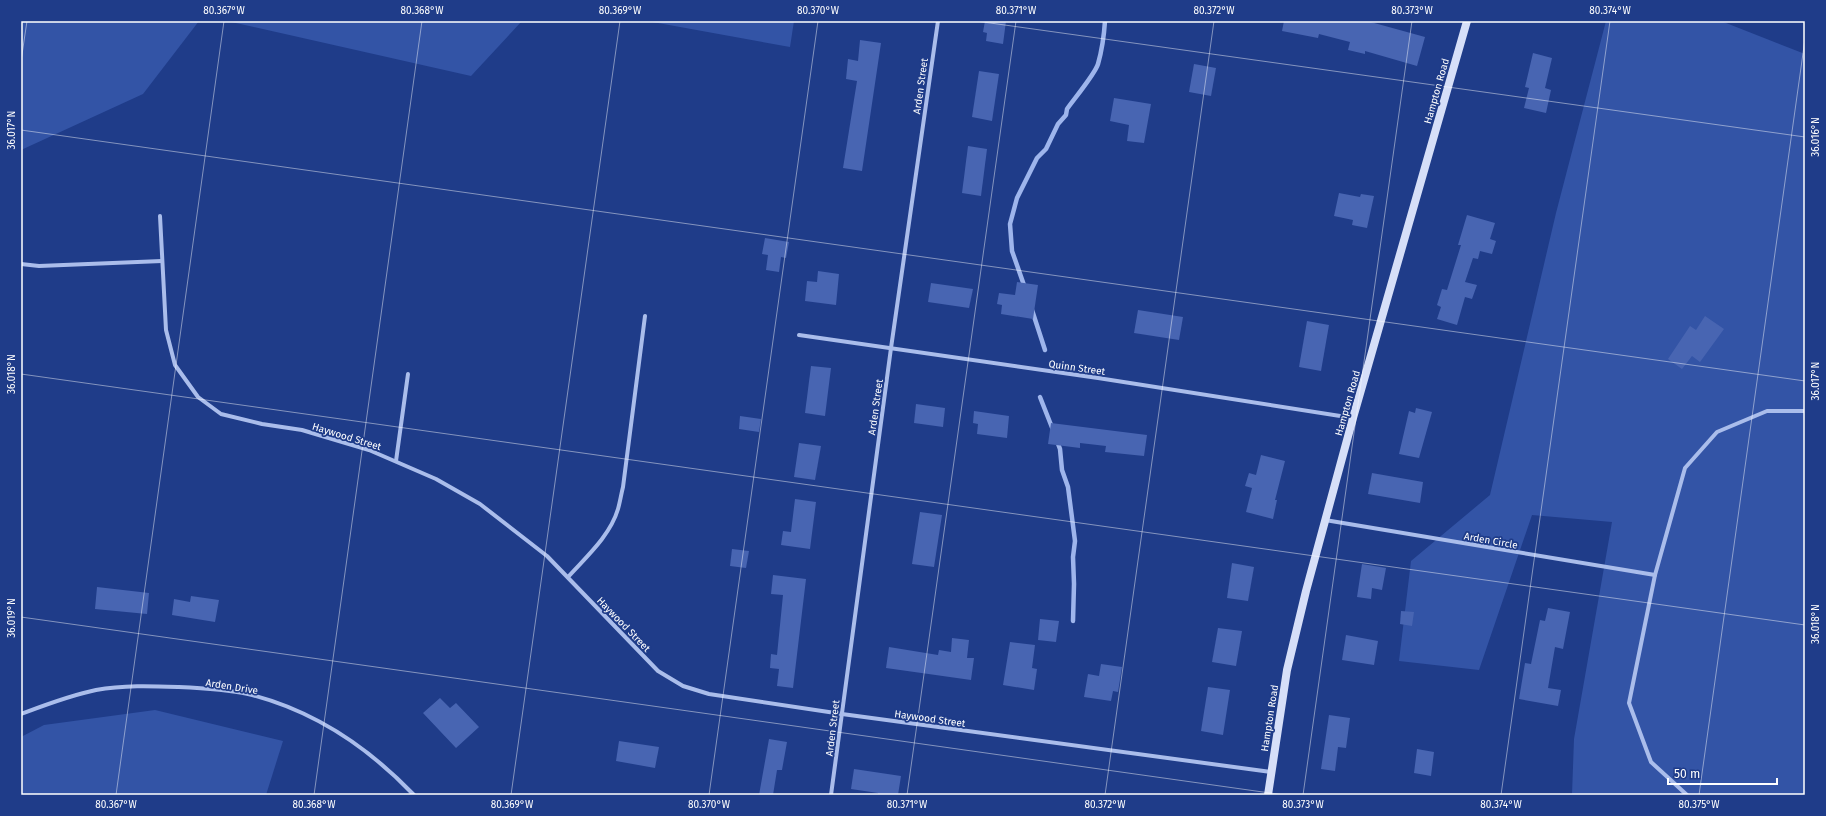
<svg xmlns="http://www.w3.org/2000/svg" width="1826" height="816" font-family="'Fira Sans',sans-serif">
<style>
.green{fill:#3354a6}
.lines{fill:none;stroke-linecap:round;stroke-linejoin:round}
.stream{stroke:#9eb5ec;stroke-width:4.5}
.building{fill:#4865b2}
.minor{stroke:#aabdeb;stroke-width:4}
.secondary{stroke:#d6dff8;stroke-width:8}
.ticks{fill:none;stroke:#fff;stroke-width:1;stroke-opacity:0.45}
.labels{text-anchor:middle;stroke-width:3.5;stroke-linejoin:round;paint-order:stroke}
.street-label{font-size:10px;fill:#fff;stroke:#1f3c89}
.neatline{fill:none;stroke:#fff;stroke-width:1.5}
.ticks-label{font-size:10px;text-anchor:middle;fill:#fff}
</style>
<rect width="100%" height="100%" fill="#1f3c89"/>
<g class="green">
<polygon points="21,21 199,21 143,94 21,150"/>
<polygon points="227,21 522,21 471,76"/>
<polygon points="647,21 794,21 790,47"/>
<polygon points="1606,21 1721,21 1805,54 1805,795 1572,795 1574,739 1612,522 1532,515 1479,670 1399,661 1411,561 1490,495 1556,213"/>
<polygon points="155,710 283,741 266,795 21,795 21,737 44,725"/>
</g>
<g class="lines">
<g class="stream">
<path d="M1025,288l-13,-37 -2,-27 7,-26 20,-40 9,-9 12,-25 8,-9 1,-6c7,-10 28,-35 31,-45 4,-14 6,-28 7,-43"/>
<polyline points="1032,310 1045,350"/>
<polyline points="1040,397 1053,430"/>
<polyline points="1057,441 1060,449 1062,470 1068,487 1075,541 1073,557 1074,584 1073,621"/>
</g>
</g>
<g class="building">
<polygon points="985,21 1006,21 1003,44 986,41 987,33 983,32"/>
<polygon points="1284,21 1367,21 1425,37 1417,66 1365,51 1365,54 1348,50 1350,42 1319,34 1318,38 1282,31"/>
<polygon points="860,40 881,43 862,171 843,168 857,81 846,79 848,59 858,61"/>
<polygon points="1533,53 1552,58 1545,88 1551,90 1546,113 1524,108 1529,88 1525,87"/>
<polygon points="1194,64 1216,68 1211,96 1189,92"/>
<polygon points="979,71 999,74 992,121 972,117"/>
<polygon points="1114,98 1151,104 1144,143 1127,141 1129,125 1110,121"/>
<polygon points="968,146 987,149 981,196 962,193"/>
<polygon points="1339,193 1360,197 1361,194 1374,196 1367,228 1352,225 1353,220 1334,216"/>
<polygon points="1467,215 1495,223 1490,239 1496,241 1492,254 1480,251 1478,259 1473,258 1465,282 1477,285 1472,299 1465,297 1457,325 1437,319 1441,307 1437,305 1442,289 1447,290 1461,245 1458,245"/>
<polygon points="765,238 789,242 786,258 781,257 779,272 766,270 768,255 762,254"/>
<polygon points="818,271 839,274 836,305 805,301 807,281 817,282"/>
<polygon points="1017,282 1038,285 1033,319 1001,314 1002,305 997,304 999,293 1015,295"/>
<polygon points="931,283 973,289 969,308 928,302"/>
<polygon points="1138,310 1183,317 1179,340 1134,333"/>
<polygon points="1705,316 1724,329 1700,362 1692,356 1682,369 1668,359 1690,326 1696,330"/>
<polygon points="1307,321 1329,325 1321,371 1299,367"/>
<polygon points="811,366 831,368 825,416 805,413"/>
<polygon points="916,404 945,408 943,427 914,423"/>
<polygon points="1416,408 1432,412 1419,458 1399,454 1409,411 1415,413"/>
<polygon points="974,411 1009,416 1007,438 977,434 978,424 973,423"/>
<polygon points="740,416 761,419 759,432 739,429"/>
<polygon points="1051,423 1147,435 1144,456 1105,452 1106,446 1080,443 1080,448 1048,444"/>
<polygon points="799,443 821,446 815,480 794,477"/>
<polygon points="1261,455 1285,461 1275,500 1277,500 1273,519 1246,512 1252,488 1245,486 1249,473 1256,475"/>
<polygon points="1372,473 1423,482 1420,503 1368,494"/>
<polygon points="795,499 816,502 810,549 781,545 783,531 791,532"/>
<polygon points="920,512 942,515 934,567 912,564"/>
<polygon points="732,549 749,551 746,568 730,566"/>
<polygon points="1232,563 1254,567 1248,601 1227,598"/>
<polygon points="1362,564 1386,568 1382,590 1372,588 1371,599 1357,597"/>
<polygon points="773,575 806,579 793,688 777,686 779,669 770,668 771,654 777,655 783,595 771,594"/>
<polygon points="97,587 149,593 147,614 95,609"/>
<polygon points="191,596 219,600 215,622 172,615 174,599 190,602"/>
<polygon points="1548,608 1570,612 1563,649 1555,647 1548,688 1561,690 1558,706 1519,699 1525,663 1531,664 1540,620 1545,621"/>
<polygon points="1401,611 1414,612 1412,626 1400,624"/>
<polygon points="1040,619 1059,621 1056,642 1038,640"/>
<polygon points="1218,628 1242,631 1236,666 1212,662"/>
<polygon points="1346,635 1378,641 1374,665 1342,660"/>
<polygon points="952,638 969,640 967,658 974,658 971,680 886,668 889,647 938,655 939,650 951,652"/>
<polygon points="1010,642 1035,645 1032,668 1037,669 1034,690 1003,685"/>
<polygon points="1101,664 1122,667 1118,692 1113,691 1111,701 1084,697 1088,674 1099,676"/>
<polygon points="1208,687 1230,690 1223,735 1201,731"/>
<polygon points="440,698 450,708 456,703 479,727 456,748 423,713"/>
<polygon points="1329,715 1350,718 1346,748 1338,747 1335,771 1321,769"/>
<polygon points="769,739 787,742 782,770 777,770 773,795 759,795"/>
<polygon points="619,741 659,747 655,768 616,761"/>
<polygon points="1417,749 1434,752 1431,776 1414,773"/>
<polygon points="854,769 901,776 898,795 878,795 878,793 851,789"/>
</g>
<g class="lines">
<g class="minor">
<polyline points="160,216 166,330 175,365 198,397 221,414 262,424 302,430 369,450 436,479 480,504 547,556 658,671 683,686 709,694 842,714 1271,772"/>
<polyline points="21,264 39,266 162,261"/>
<polyline points="799,335 1098,378 1353,418"/>
<polyline points="396,461 408,374"/>
<polyline points="1325,520 1655,575"/>
<path d="M568,577c18,-20 42,-41 50,-68 2,-7 3,-14 5,-22l22,-171"/>
<path d="M21,714c24,-9 50,-19 75,-24 27,-5 55,-4 82,-3 23,1 47,2 70,7 65,16 120,53 166,101"/>
<polyline points="831,795 891,348 938,21"/>
<polyline points="1687,795 1651,762 1629,703 1655,575 1685,468 1717,432 1767,411 1805,411"/>
</g>
<polyline class="secondary" points="1268,795 1287,670 1306,591 1353,418 1467,21"/>
</g>
<path class="ticks" d="M976,21l829,116M21,61l6,-40M21,130l1784,251M21,374l1784,251M21,617l1263,178M116,795l108,-774M314,795l108,-774M511,795l109,-774M709,795l109,-774M907,795l109,-774M1105,795l109,-774M1303,795l109,-774M1501,795l109,-774M1699,795l106,-756"/>
<g class="labels">
<g class="street-label">
<text transform="translate(920 86) rotate(-82)" y="4">Arden Street</text>
<text transform="translate(1436 91) rotate(-74)" y="4">Hampton Road</text>
<text transform="translate(1077 367) rotate(8)" y="4">Quinn Street</text>
<text transform="translate(1347 403) rotate(-74)" y="4">Hampton Road</text>
<text transform="translate(875 407) rotate(-82)" y="4">Arden Street</text>
<text transform="translate(347 436) rotate(17)" y="4">Haywood Street</text>
<text transform="translate(1491 540) rotate(10)" y="4">Arden Circle</text>
<text transform="translate(624 624) rotate(46)" y="4">Haywood Street</text>
<text transform="translate(232 686) rotate(9)" y="4">Arden Drive</text>
<text transform="translate(930 718) rotate(8)" y="4">Haywood Street</text>
<text transform="translate(1269 718) rotate(-81)" y="4">Hampton Road</text>
<text transform="translate(832 728) rotate(-83)" y="4">Arden Street</text>
</g>
</g>
<rect width="1826" height="816" fill="none" stroke="#1f3c89" stroke-width="44"/>
<path d="M1668 778v6h109v-6" fill="none" stroke="#ffffff" stroke-width="2"/>
<text x="1674" y="778" font-size="12" fill="#ffffff" stroke="#1f3c89" stroke-width="3" paint-order="stroke">50 m</text>
<rect x="22" y="22" width="1782" height="772" class="neatline"/>
<g class="ticks-label">
<text x="224" y="14">80.367°W</text>
<text x="422" y="14">80.368°W</text>
<text x="620" y="14">80.369°W</text>
<text x="818" y="14">80.370°W</text>
<text x="1016" y="14">80.371°W</text>
<text x="1214" y="14">80.372°W</text>
<text x="1412" y="14">80.373°W</text>
<text x="1610" y="14">80.374°W</text>
<text transform="translate(11 130) rotate(-90)" y="4">36.017°N</text>
<text transform="translate(1815 137) rotate(-90)" y="4">36.016°N</text>
<text transform="translate(11 374) rotate(-90)" y="4">36.018°N</text>
<text transform="translate(1815 381) rotate(-90)" y="4">36.017°N</text>
<text transform="translate(11 618) rotate(-90)" y="4">36.019°N</text>
<text transform="translate(1815 624) rotate(-90)" y="4">36.018°N</text>
<text x="116" y="808">80.367°W</text>
<text x="314" y="808">80.368°W</text>
<text x="512" y="808">80.369°W</text>
<text x="709" y="808">80.370°W</text>
<text x="907" y="808">80.371°W</text>
<text x="1105" y="808">80.372°W</text>
<text x="1303" y="808">80.373°W</text>
<text x="1501" y="808">80.374°W</text>
<text x="1699" y="808">80.375°W</text>
</g>
</svg>
